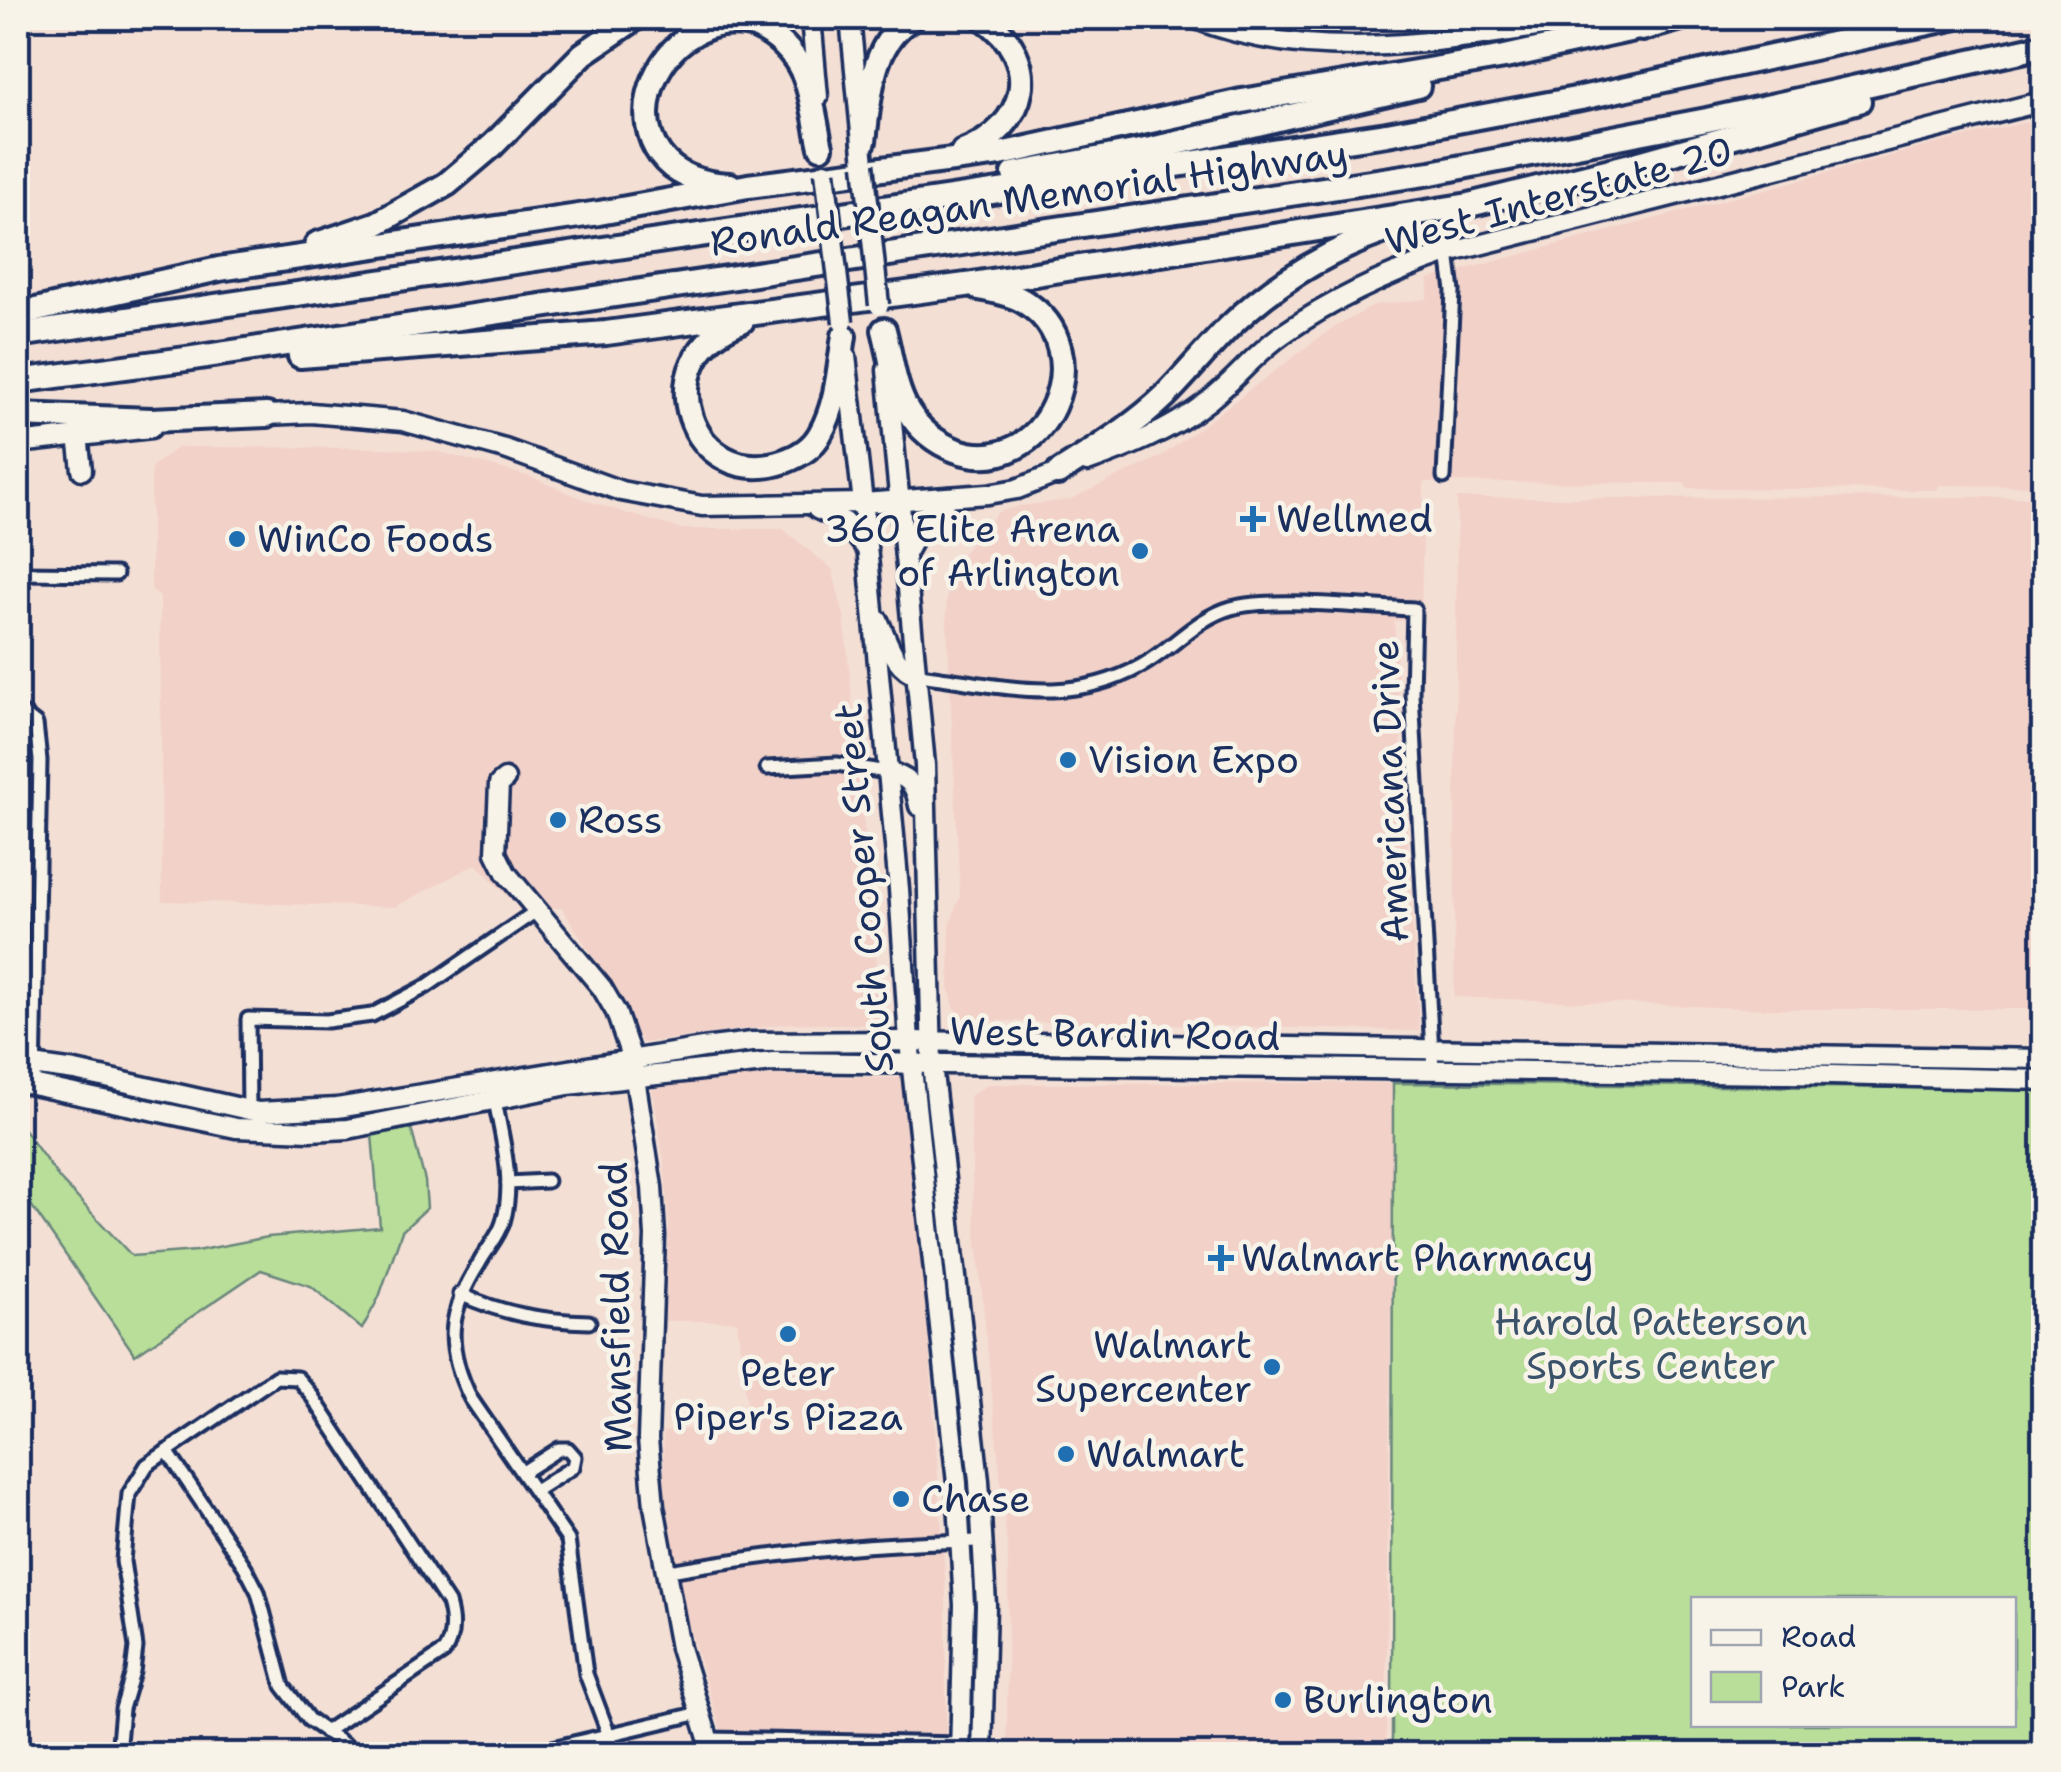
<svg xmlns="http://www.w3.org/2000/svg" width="2061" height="1772" font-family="'Shantell Sans',sans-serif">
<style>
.built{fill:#f2d1c8}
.green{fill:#b8de99;stroke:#6a867c;stroke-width:2.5;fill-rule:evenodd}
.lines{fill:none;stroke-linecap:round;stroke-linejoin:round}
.street-casing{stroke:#1b2f5e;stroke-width:19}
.secondary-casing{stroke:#1b2f5e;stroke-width:25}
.primary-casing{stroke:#1b2f5e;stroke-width:25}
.highway-casing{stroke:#1b2f5e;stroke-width:30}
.street{stroke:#f7f3e8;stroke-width:11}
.secondary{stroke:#f7f3e8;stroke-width:18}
.primary{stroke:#f7f3e8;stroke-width:18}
.highway{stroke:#f7f3e8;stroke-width:22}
.primary-bridge-casing{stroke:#1b2f5e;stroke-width:25;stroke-linecap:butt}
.primary-bridge{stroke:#f7f3e8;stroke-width:18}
.poi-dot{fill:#1f6fb2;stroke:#f7f3e8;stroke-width:4}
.labels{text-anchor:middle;stroke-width:9;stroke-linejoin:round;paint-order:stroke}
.street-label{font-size:38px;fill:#1b2f5e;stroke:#f7f3e8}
.poi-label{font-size:38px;fill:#1b2f5e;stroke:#f7f3e8;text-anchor:start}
.park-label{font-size:38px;fill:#3a526a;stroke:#f7f3e8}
</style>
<rect width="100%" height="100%" fill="#f4dfd5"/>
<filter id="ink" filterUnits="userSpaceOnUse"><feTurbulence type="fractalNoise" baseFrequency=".01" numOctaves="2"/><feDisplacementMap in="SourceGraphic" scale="20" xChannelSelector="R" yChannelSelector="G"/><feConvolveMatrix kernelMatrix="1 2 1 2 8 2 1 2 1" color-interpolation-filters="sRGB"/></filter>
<g filter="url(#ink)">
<g class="built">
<polygon points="1264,18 1465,18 1377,30 1297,25"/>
<polygon points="2043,118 2043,486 1939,485 1938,490 1686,488 1685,483 1424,482 1421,619 1394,621 1419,1031 963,1020 954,1007 949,988 950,924 960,896 946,602 952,566 998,512 1020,506 1069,500 1162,456 1328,331 1375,305 1427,299 1429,279 1931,145"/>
<polygon points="178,447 386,448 439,452 528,476 593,503 680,529 783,529 832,569 844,616 882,1017 875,1025 792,1023 642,1043 618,996 562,908 518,907 476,864 395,907 162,901 160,597 151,589 151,467"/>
<polygon points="2043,497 2043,1009 1769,1009 1454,997 1457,498"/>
<polygon points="775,1075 900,1078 905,1092 929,1343 946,1592 946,1754 821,1754 821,1732 721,1730 681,1602 665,1504 663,1432 749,1422 737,1321 665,1321 669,1223 664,1162 652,1086"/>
<polygon points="1393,1083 1386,1754 1007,1754 1008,1555 973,1201 970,1096 988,1084"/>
</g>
<g class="green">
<path d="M1393,1083l650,6v665h-651zM1694,1600h320v124h-320z"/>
<polygon points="18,1121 59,1178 132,1256 196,1251 268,1237 380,1227 372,1135 411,1128 425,1181 427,1208 402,1231 379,1297 362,1329 311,1286 261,1270 135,1355 18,1186"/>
</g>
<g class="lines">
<g class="street-casing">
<g id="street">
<polyline points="1444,477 1453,291 1448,253"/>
<polyline points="18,573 116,574"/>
<path d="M918,675c79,9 148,33 223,-9 31,-17 55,-48 90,-58 43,-12 135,0 183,1l-2,85 21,376"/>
<polyline points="18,710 36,724 40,760 34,1084"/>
<polyline points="767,768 837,764 887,772"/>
<path d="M495,1100c7,39 20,82 8,122 -4,14 -16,27 -23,40 -32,50 -36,82 -9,137l97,141 18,134 30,80"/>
<polyline points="249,1111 248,1019 327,1021 372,1015 427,986 539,909"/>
<polyline points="508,1183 547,1181"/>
<path d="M460,1294c43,20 82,27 129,28"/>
<polyline points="167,1451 245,1567 258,1592 283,1686 309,1720 358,1754"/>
<polyline points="523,1472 559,1449 568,1449 575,1457 573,1467 535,1491"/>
<path d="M664,1572c106,-19 211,-30 319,-31"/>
<polyline points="709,1739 961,1744"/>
<path d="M118,1754l4,-45 11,-37 3,-25 -13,-86 6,-67 18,-29 129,-88 21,1 13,15 138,210c5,17 6,34 -4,49l-119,80"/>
<polyline points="527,1754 700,1713"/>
</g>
</g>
<g class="secondary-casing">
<g id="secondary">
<polyline points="78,436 82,470"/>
<polyline points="18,443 151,428"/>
<path d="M1087,462c40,-14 82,-31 116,-57 29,-21 51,-51 80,-71 52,-36 107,-61 165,-81l596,-152"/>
<polyline points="505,779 499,784 496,853 506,873 602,988 616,1012 632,1059 652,1187 655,1236 648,1439 654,1506 680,1648 713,1754"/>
<polyline points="18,1063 75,1071 258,1112 337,1108 703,1048 752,1042 909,1041 2044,1059"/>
<polyline points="18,1082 236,1128 310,1131 348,1129 568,1085 773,1062 1788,1074 2044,1080"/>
</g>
</g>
<g class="primary-casing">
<g id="primary">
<polyline points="811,18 818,97"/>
<polyline points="850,18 864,164"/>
<path d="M1193,18c129,52 270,19 403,0"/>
<polyline points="846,356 863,503 899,889 909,1041 957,1483 964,1605 960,1754"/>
<polyline points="887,370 925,765 932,1064 979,1481 986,1605 982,1754"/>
<polyline points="267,415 311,413 403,421 505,449 621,491 702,506 863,503 988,494 1017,489 1058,473"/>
<polyline points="817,509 845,522 865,547"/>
<polyline points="905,554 927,515 950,497"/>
<path d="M878,620c10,20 16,49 40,55"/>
<path d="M887,772c21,4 29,13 32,34"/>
</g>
</g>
<g class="highway-casing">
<g id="highway">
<polyline points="1642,29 1681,18"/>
<path d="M864,141c6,-45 6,-97 48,-123"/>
<path d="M963,152c65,-25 81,-92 20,-134"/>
<polyline points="1014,174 1151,149 1418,86"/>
<path d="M730,185c-139,-5 -84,-185 25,-159 22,10 38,25 48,47 10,23 12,50 18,74"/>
<polyline points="317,244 376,224 447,184 493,145 583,54 636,18"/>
<polyline points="18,314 219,269 599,213 748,186 1000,154 1242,101 1505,57 1657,24"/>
<path d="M742,321c-99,36 -52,173 43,140 14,-5 28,-14 35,-27 17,-29 19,-66 24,-98"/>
<path d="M884,330c7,26 10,58 24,81 11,18 26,31 47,39 90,33 150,-101 68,-149 -13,-8 -29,-10 -44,-13"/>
<polyline points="18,335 1387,134 1581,98 1952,18"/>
<polyline points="300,356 606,333 966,285 1469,205 1635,164 1859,101"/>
<polyline points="18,381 186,359 1431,173 1707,120 2044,46"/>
<polyline points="18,415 151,420 267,415"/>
<path d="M1058,473c37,-24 75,-46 107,-77 22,-22 41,-46 63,-68 48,-47 108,-82 172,-102"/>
</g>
</g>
<use href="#street" class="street"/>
<use href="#secondary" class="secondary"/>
<use href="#primary" class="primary"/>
<use href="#highway" class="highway"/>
<g class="primary-bridge-casing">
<g id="primary-bridge">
<polyline points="864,164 879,305"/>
<polyline points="825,172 843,322"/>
</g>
</g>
<use href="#primary-bridge" class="primary-bridge"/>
</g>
</g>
<g class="poi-dot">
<path d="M1248 504h10v10h10v10h-10v10h-10v-10h-10v-10h10z"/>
<circle cx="237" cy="539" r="10"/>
<circle cx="1140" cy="551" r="10"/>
<circle cx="1068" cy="760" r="10"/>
<circle cx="558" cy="820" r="10"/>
<path d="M1216 1243h10v10h10v10h-10v10h-10v-10h-10v-10h10z"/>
<circle cx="788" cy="1334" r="10"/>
<circle cx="1272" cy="1367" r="10"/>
<circle cx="1066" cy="1454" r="10"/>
<circle cx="901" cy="1499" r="10"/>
<circle cx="1283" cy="1700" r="10"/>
</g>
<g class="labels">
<g class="street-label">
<text transform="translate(1559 196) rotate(-15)" y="13">West Interstate 20</text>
<text transform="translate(1029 198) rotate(-8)" y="13">Ronald Reagan Memorial Highway</text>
<text transform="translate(1390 791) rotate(-92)" y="13">Americana Drive</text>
<text transform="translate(864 888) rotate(-95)" y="13">South Cooper Street</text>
<text transform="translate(1115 1034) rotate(1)" y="13">West Bardin Road</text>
<text transform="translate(616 1307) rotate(-91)" y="13">Mansfield Road</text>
</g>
<g class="poi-label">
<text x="1276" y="532">Wellmed</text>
<text x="1120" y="542" text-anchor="end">360 Elite Arena<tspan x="1120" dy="44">of Arlington</tspan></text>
<text x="257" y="552">WinCo Foods</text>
<text x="1088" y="773">Vision Expo</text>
<text x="578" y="833">Ross</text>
<text x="1241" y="1271">Walmart Pharmacy</text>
<text x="1252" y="1358" text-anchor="end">Walmart<tspan x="1252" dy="44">Supercenter</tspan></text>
<text x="788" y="1386" text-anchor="middle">Peter<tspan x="788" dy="44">Piper's Pizza</tspan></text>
<text x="1086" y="1467">Walmart</text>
<text x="921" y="1512">Chase</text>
<text x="1303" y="1713">Burlington</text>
</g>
<g class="park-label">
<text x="1651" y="1335">Harold Patterson<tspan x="1651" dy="44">Sports Center</tspan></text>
</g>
</g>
<rect width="2061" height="1772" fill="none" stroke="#f7f3e8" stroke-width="60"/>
<rect x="30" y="30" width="2001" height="1712" fill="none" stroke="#1b2f5e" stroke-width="4" filter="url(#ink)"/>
<rect x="1691" y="1597" width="325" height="130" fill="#f7f3e8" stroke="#9fa5b1" stroke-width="2.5"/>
<rect x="1711" y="1630" width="50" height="15" fill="#f7f3e8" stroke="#9fa5b1" stroke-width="2.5"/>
<text x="1781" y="1647" font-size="30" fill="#1b2f5e">Road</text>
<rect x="1711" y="1672" width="50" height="30" fill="#b8de99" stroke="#9fa5b1" stroke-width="2.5"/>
<text x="1781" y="1697" font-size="30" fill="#1b2f5e">Park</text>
</svg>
